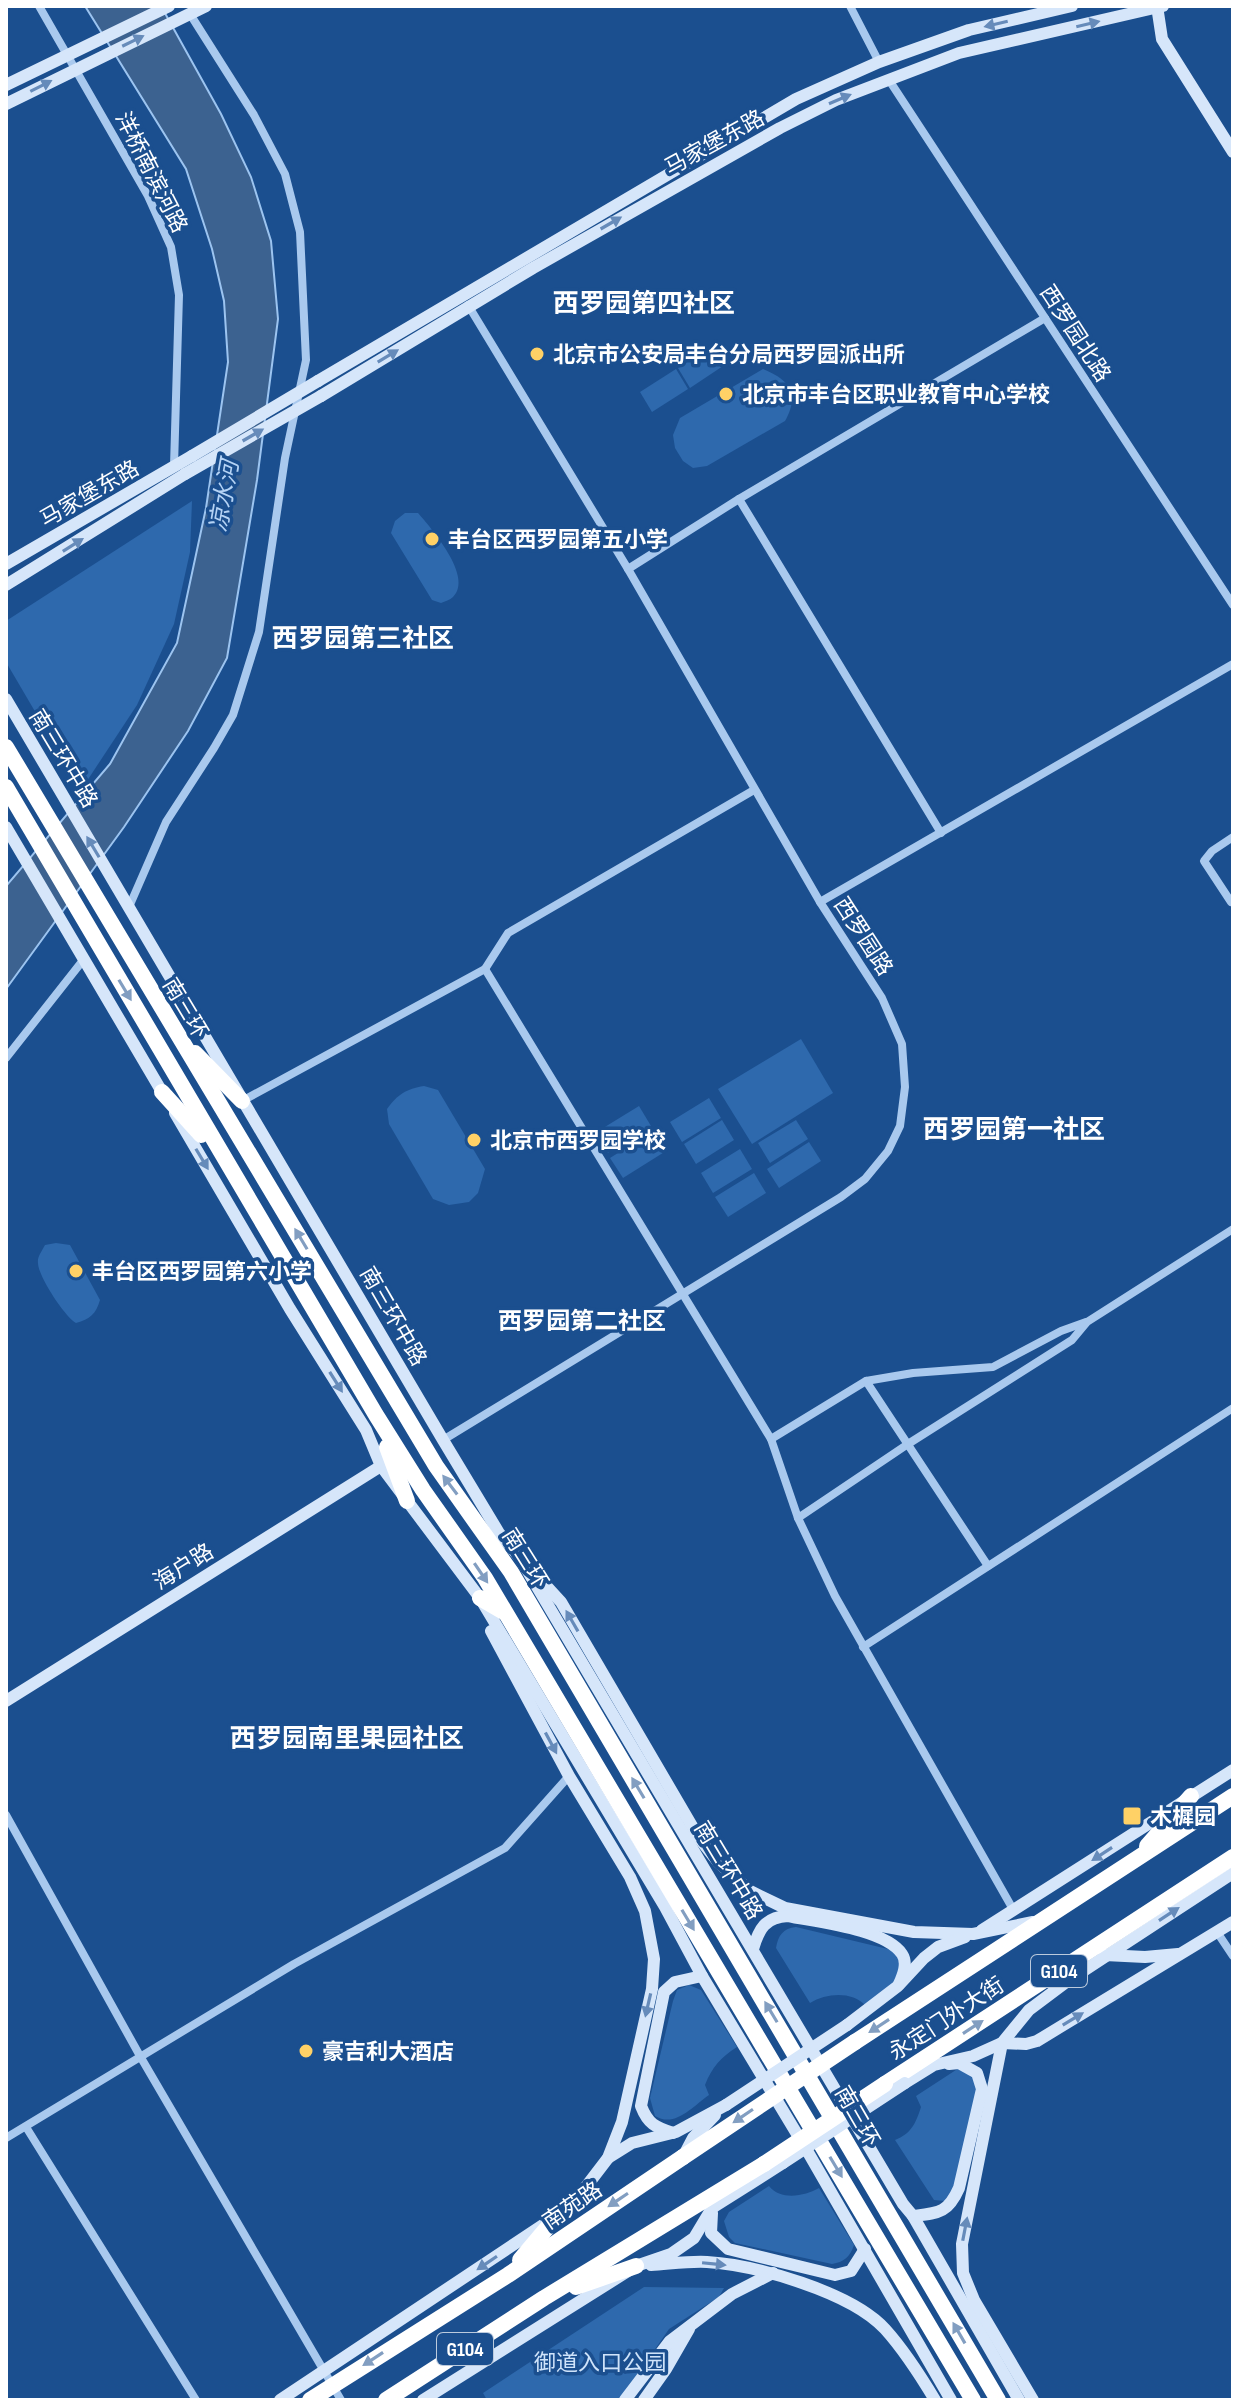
<svg xmlns="http://www.w3.org/2000/svg" width="1239" height="2406" font-family="'Sofia Sans Condensed','Noto Sans SC',sans-serif">
<style>
.green{fill:#2e69ad}
.water{fill:#3c6290;stroke:#9cc4f0;stroke-width:2}
.lines{fill:none;stroke-linecap:round;stroke-linejoin:round}
.street{stroke:#a9c9ee;stroke-width:8}
.secondary{stroke:#d6e6fa;stroke-width:12}
.highway{stroke:#fff;stroke-width:16}
.secondary-bridge{stroke:#d6e6fa;stroke-width:12}
.highway-bridge{stroke:#fff;stroke-width:16}
.oneway{fill:#668bba}
.oneway2{fill:#829ec1}
.poi-dot{fill:#ffd166;stroke:#1b4f8f;stroke-width:3}
.labels{text-anchor:middle;stroke-width:7;stroke-linejoin:round;paint-order:stroke}
.shield{fill:#1b4f8f;stroke:#bbcadd;stroke-width:2}
.shield-label{font-size:20px;font-weight:bold;fill:#fff}
.street-label{font-size:22px;fill:#fff;stroke:#1b4f8f}
.poi-label{font-size:22px;font-weight:bold;fill:#fff;stroke:#1b4f8f;text-anchor:start}
.park-label{font-size:22px;fill:#cfe3fa;stroke:#1b4f8f}
.water-label{font-size:24px;font-style:italic;fill:#b5d3f5;stroke:#1b4f8f}
.neighbourhood-label{font-size:24px;font-weight:bold;fill:#fff;stroke:#1b4f8f}
.quarter-label{font-size:26px;font-weight:bold;fill:#fff;stroke:#1b4f8f}
</style>
<rect width="100%" height="100%" fill="#1b4f8f"/>
<g class="green">
<polygon points="714,344 726,364 690,388 678,368"/>
<polygon points="676,369 688,389 652,412 640,392"/>
<path d="M763,369c27,11 37,25 22,52l-78,45 -14,2 -10,-7 -8,-13 -2,-13 7,-17z"/>
<polygon points="192,501 190,552 174,624 137,705 81,790 6,662 6,621"/>
<path d="M405,513h13c13,15 56,64 35,84 -3,3 -8,4 -12,6l-9,-3 -41,-67 4,-12z"/>
<polygon points="801,1039 833,1093 752,1144 718,1089"/>
<path d="M424,1086l14,4 47,79 -7,24 -9,9 -20,3 -16,-6 -44,-75 -2,-15c11,-15 19,-20 37,-23z"/>
<polygon points="709,1098 721,1118 682,1142 670,1122"/>
<polygon points="639,1106 651,1126 608,1153 595,1133"/>
<polygon points="722,1120 734,1140 696,1164 684,1144"/>
<polygon points="796,1120 808,1139 770,1163 758,1143"/>
<polygon points="653,1131 666,1151 623,1178 610,1158"/>
<polygon points="809,1142 821,1161 779,1188 767,1169"/>
<polygon points="740,1149 752,1169 713,1193 701,1173"/>
<polygon points="754,1173 766,1193 728,1217 715,1197"/>
<path d="M56,1243l14,2 30,55c-4,14 -10,19 -24,23 -11,-6 -38,-47 -38,-60 -1,-6 4,-12 7,-18z"/>
<path d="M796,1927l96,23 6,4 5,28 -37,24c-14,-15 -39,-13 -56,-3l-34,-55c2,-12 7,-20 20,-21z"/>
<path d="M689,1985l12,5 36,57c-16,10 -25,20 -32,38l4,10c-17,12 -34,33 -54,21l-5,-18 23,-97 4,-11z"/>
<path d="M959,2068l13,5 6,9 -21,109 -12,10 -11,-1 -39,-60c16,-6 21,-17 26,-33l-5,-11z"/>
<path d="M769,2186c12,15 36,10 50,2l35,57c-4,12 -10,17 -22,19l-97,-21 -6,-6 -5,-16 5,-9z"/>
<polygon points="644,2287 724,2288 719,2297 669,2329 620,2400 487,2400 483,2393"/>
</g>
<polygon class="water" points="85,6 161,6 221,114 251,177 271,241 278,319 257,480 227,658 188,731 124,827 6,989 6,886 110,764 177,643 206,508 228,362 224,301 212,249 186,169"/>
<g class="lines">
<g class="street">
<polyline points="39,6 148,196 171,247 179,295 174,466"/>
<polyline points="850,6 879,62"/>
<polyline points="889,80 1233,605"/>
<polyline points="739,499 941,833"/>
<polyline points="628,569 739,499 1045,318"/>
<polyline points="1233,837 1212,851 1204,861 1231,902 1233,900"/>
<polyline points="820,902 1233,664"/>
<polyline points="129,907 166,822 214,748 233,715 259,632 285,458 306,360 300,232 285,174 254,115 190,14"/>
<polyline points="485,969 771,1439 798,1518 835,1596 1014,1911"/>
<polyline points="6,1058 84,959"/>
<polyline points="242,1101 485,969 508,933 754,790"/>
<polyline points="866,1381 988,1566"/>
<polyline points="771,1439 866,1381 913,1373 993,1367 1061,1331 1086,1322"/>
<polyline points="443,1440 841,1197 865,1179 888,1151 900,1126 905,1087 902,1044 882,998 820,902 628,569 468,305"/>
<polyline points="798,1518 908,1444 1072,1340 1087,1322 1233,1229"/>
<polyline points="863,1647 1233,1408"/>
<polyline points="6,1815 140,2056 341,2400"/>
<polyline points="1217,1932 1233,1956"/>
<polyline points="26,2127 196,2400"/>
<polyline points="6,2138 294,1964 505,1848 569,1776"/>
</g>
<g class="secondary">
<polyline points="1157,6 1162,39 1233,152"/>
<polyline points="6,85 169,6"/>
<polyline points="6,104 206,6"/>
<polyline points="318,381 796,99 879,62 969,30 1072,6"/>
<polyline points="321,396 533,268 780,128 836,100 959,53 1163,6"/>
<polyline points="6,564 192,456"/>
<polyline points="6,585 185,474"/>
<polyline points="6,699 443,1440 499,1533 520,1558 903,2204 913,2216 1019,2400"/>
<polyline points="6,827 165,1097"/>
<polyline points="175,1113 290,1309 366,1430 381,1466 480,1598 665,1907 702,1976 809,2154 951,2400"/>
<polyline points="539,1578 561,1602 699,1838 718,1862 750,1891 785,1908 914,1932 973,1934 1033,1922"/>
<polyline points="6,1701 381,1466"/>
<polyline points="982,1930 1233,1770"/>
<path d="M753,1949c6,-20 12,-32 35,-33 29,6 97,13 114,38 6,9 1,21 -3,30"/>
<polyline points="1105,1955 1145,1957 1178,1954"/>
<polyline points="847,2025 898,1986 924,1958 938,1947 965,1937"/>
<polyline points="1002,2043 962,2244 963,2273 974,2300 1033,2400"/>
<polyline points="1002,2043 1026,2044 1037,2041 1233,1922"/>
<polyline points="905,2083 934,2065 973,2056 1002,2043 1029,2010 1065,1983 1233,1873"/>
<path d="M673,2133c-18,-6 -25,-9 -32,-27l23,-114 11,-10 27,-6"/>
<polyline points="683,2157 693,2138 715,2115"/>
<polyline points="608,2158 632,2143 676,2132 726,2105"/>
<polyline points="712,2213 711,2233 728,2249 835,2275 851,2271 865,2249"/>
<path d="M913,2216c26,-3 35,-3 46,-28l23,-99 -5,-16 -18,-10 -10,1"/>
<path d="M651,2265c18,-1 38,-4 56,-3 49,3 144,30 178,67 19,21 35,46 50,71"/>
<polyline points="280,2400 558,2215 582,2192 608,2158 622,2122 652,1989 654,1959 645,1911 630,1877 569,1776 491,1631"/>
<polyline points="423,2400 636,2266 671,2254 694,2238 712,2208 783,2163"/>
<polyline points="625,2400 670,2341 732,2294 773,2273"/>
<polyline points="644,2400 666,2369 689,2329"/>
</g>
<g class="highway">
<polyline points="6,747 436,1466 511,1572 998,2400"/>
<polyline points="6,787 376,1415 423,1490 485,1578 973,2400"/>
<polyline points="195,1053 242,1101"/>
<polyline points="162,1092 201,1135"/>
<polyline points="387,1447 407,1501"/>
<polyline points="480,1598 504,1612"/>
<polyline points="1147,1846 1191,1796"/>
<polyline points="855,2042 1233,1796"/>
<polyline points="885,2084 1233,1857"/>
<polyline points="520,2260 558,2215"/>
<polyline points="576,2287 636,2266"/>
<polyline points="310,2400 508,2275 683,2157"/>
<polyline points="386,2400 544,2298 764,2164"/>
</g>
<g class="secondary-bridge">
<polyline points="192,456 318,381"/>
<polyline points="185,474 321,396"/>
<polyline points="726,2105 847,2025"/>
<polyline points="783,2163 905,2083"/>
</g>
<g class="highway-bridge">
<polyline points="683,2157 855,2042"/>
<polyline points="764,2164 885,2084"/>
</g>
</g>
<defs><path id="oneway-solid" d="M-6-.8H1V-3.2L6.5 0L1 3.2V.8H-6Z" transform="scale(2)"/></defs>
<g class="oneway">
<use href="#oneway-solid" transform="translate(996 24) rotate(167)"/>
<use href="#oneway-solid" transform="translate(1088 24) rotate(-13)"/>
<use href="#oneway-solid" transform="translate(133 41) rotate(-26)"/>
<use href="#oneway-solid" transform="translate(41 86) rotate(-27)"/>
<use href="#oneway-solid" transform="translate(840 99) rotate(-23)"/>
<use href="#oneway-solid" transform="translate(611 223) rotate(-30)"/>
<use href="#oneway-solid" transform="translate(388 356) rotate(-31)"/>
<use href="#oneway-solid" transform="translate(253 435) rotate(-30)"/>
<use href="#oneway-solid" transform="translate(73 545) rotate(-32)"/>
<use href="#oneway-solid" transform="translate(93 847) rotate(-121)"/>
<use href="#oneway-solid" transform="translate(202 1159) rotate(59)"/>
<use href="#oneway-solid" transform="translate(336 1382) rotate(58)"/>
<use href="#oneway-solid" transform="translate(572 1621) rotate(-120)"/>
<use href="#oneway-solid" transform="translate(551 1743) rotate(62)"/>
<use href="#oneway-solid" transform="translate(1102 1854) rotate(147)"/>
<use href="#oneway-solid" transform="translate(1169 1914) rotate(-33)"/>
<use href="#oneway-solid" transform="translate(648 2005) rotate(103)"/>
<use href="#oneway-solid" transform="translate(1073 2019) rotate(-31)"/>
<use href="#oneway-solid" transform="translate(965 2229) rotate(-79)"/>
<use href="#oneway-solid" transform="translate(487 2263) rotate(146)"/>
<use href="#oneway-solid" transform="translate(714 2264) rotate(6)"/>
</g>
<g class="oneway2">
<use href="#oneway-solid" transform="translate(125 990) rotate(59)"/>
<use href="#oneway-solid" transform="translate(301 1239) rotate(-121)"/>
<use href="#oneway-solid" transform="translate(450 1485) rotate(-127)"/>
<use href="#oneway-solid" transform="translate(481 1573) rotate(56)"/>
<use href="#oneway-solid" transform="translate(638 1788) rotate(-121)"/>
<use href="#oneway-solid" transform="translate(688 1920) rotate(59)"/>
<use href="#oneway-solid" transform="translate(771 2012) rotate(-121)"/>
<use href="#oneway-solid" transform="translate(879 2026) rotate(147)"/>
<use href="#oneway-solid" transform="translate(973 2027) rotate(-33)"/>
<use href="#oneway-solid" transform="translate(743 2116) rotate(146)"/>
<use href="#oneway-solid" transform="translate(836 2167) rotate(59)"/>
<use href="#oneway-solid" transform="translate(618 2200) rotate(146)"/>
<use href="#oneway-solid" transform="translate(959 2333) rotate(-120)"/>
<use href="#oneway-solid" transform="translate(373 2359) rotate(147)"/>
</g>
<g class="poi-dot">
<circle cx="537" cy="354" r="8"/>
<circle cx="726" cy="394" r="8"/>
<circle cx="432" cy="539" r="8"/>
<circle cx="474" cy="1140" r="8"/>
<circle cx="76" cy="1271" r="8"/>
<rect x="1122" y="1806" width="20" height="20" rx="4"/>
<circle cx="306" cy="2051" r="8"/>
</g>
<g class="labels">
<g class="shield">
<rect x="1031" y="1955" width="56" height="32" rx="6"/>
<rect x="437" y="2333" width="56" height="32" rx="6"/>
</g>
<g class="shield-label">
<text x="1059" y="1978">G104</text>
<text x="465" y="2356">G104</text>
</g>
<g class="street-label">
<text transform="translate(714 142) rotate(-29)" y="8">马家堡东路</text>
<text transform="translate(152 172) rotate(63)" y="8">洋桥南滨河路</text>
<text transform="translate(1076 333) rotate(57)" y="8">西罗园北路</text>
<text transform="translate(89 493) rotate(-30)" y="8">马家堡东路</text>
<text transform="translate(64 758) rotate(59)" y="8">南三环中路</text>
<text transform="translate(864 936) rotate(57)" y="8">西罗园路</text>
<text transform="translate(186 1008) rotate(59)" y="8">南三环</text>
<text transform="translate(394 1316) rotate(60)" y="8">南三环中路</text>
<text transform="translate(526 1558) rotate(58)" y="8">南三环</text>
<text transform="translate(183 1566) rotate(-32)" y="8">海户路</text>
<text transform="translate(729 1870) rotate(59)" y="8">南三环中路</text>
<text transform="translate(946 2018) rotate(-33)" y="8">永定门外大街</text>
<text transform="translate(858 2116) rotate(60)" y="8">南三环</text>
<text transform="translate(572 2205) rotate(-34)" y="8">南苑路</text>
</g>
<g class="poi-label">
<text x="553" y="362">北京市公安局丰台分局西罗园派出所</text>
<text x="742" y="402">北京市丰台区职业教育中心学校</text>
<text x="448" y="547">丰台区西罗园第五小学</text>
<text x="490" y="1148">北京市西罗园学校</text>
<text x="92" y="1279">丰台区西罗园第六小学</text>
<text x="1150" y="1824">木樨园</text>
<text x="322" y="2059">豪吉利大酒店</text>
</g>
<g class="park-label">
<text x="600" y="2370">御道入口公园</text>
</g>
<g class="water-label">
<text transform="translate(224 496) rotate(-80)" y="8">凉水河</text>
</g>
<g class="neighbourhood-label">
<text x="582" y="1329">西罗园第二社区</text>
</g>
<g class="quarter-label">
<text x="644" y="312">西罗园第四社区</text>
<text x="363" y="647">西罗园第三社区</text>
<text x="1014" y="1138">西罗园第一社区</text>
<text x="347" y="1747">西罗园南里果园社区</text>
</g>
</g>
<rect width="1239" height="2406" fill="none" stroke="#ffffff" stroke-width="16"/>
</svg>
